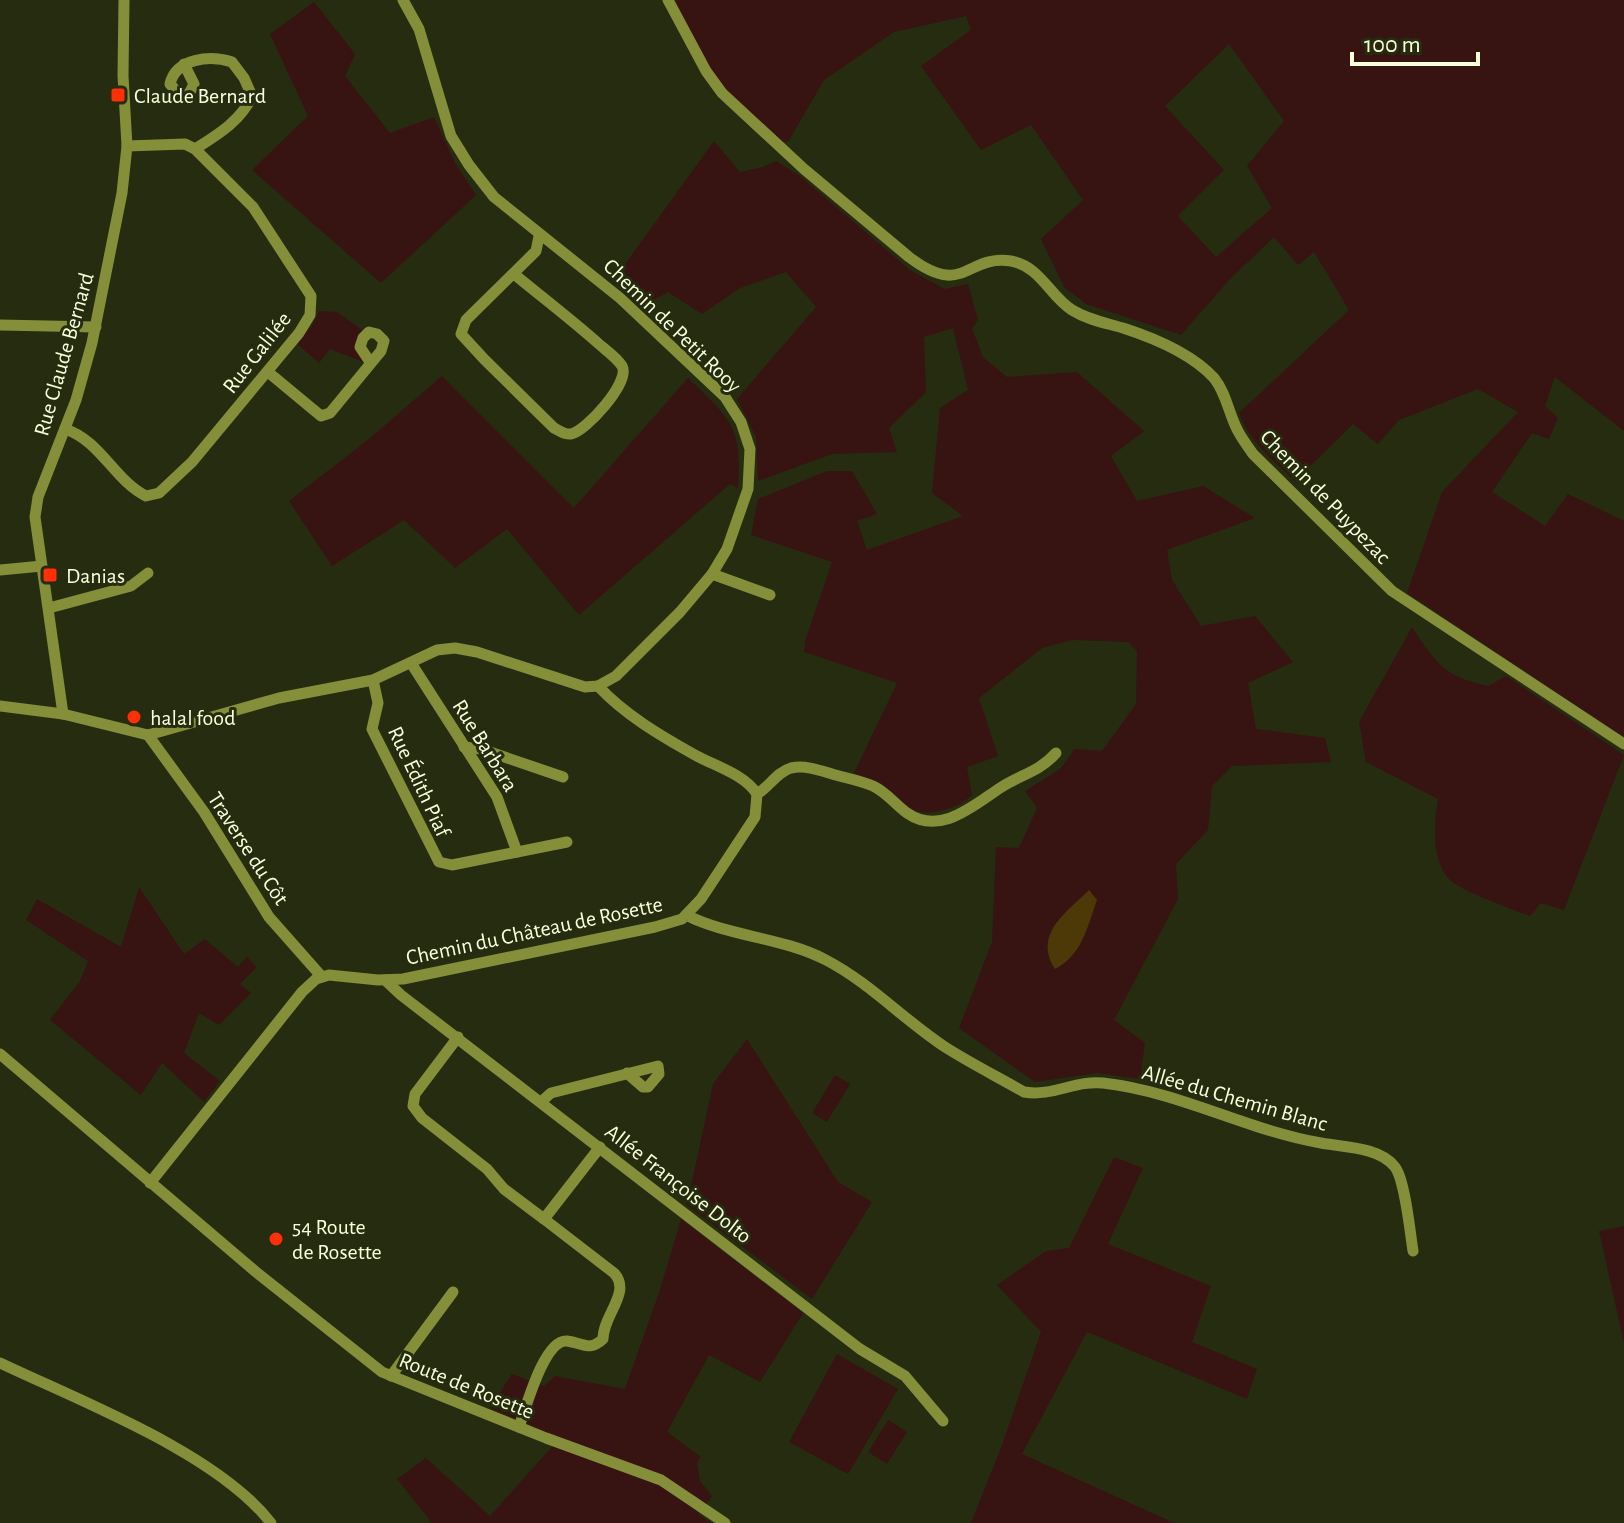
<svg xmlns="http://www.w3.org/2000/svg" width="1624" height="1523" font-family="'Alegreya Sans',sans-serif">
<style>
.green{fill:#371312;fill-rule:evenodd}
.water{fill:#4d3808}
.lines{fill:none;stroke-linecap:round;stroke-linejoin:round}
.minor{stroke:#858e38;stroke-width:11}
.poi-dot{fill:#ff3007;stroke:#262c10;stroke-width:3}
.labels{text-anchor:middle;stroke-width:6;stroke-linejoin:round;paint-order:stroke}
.poi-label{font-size:22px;fill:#f9ffdb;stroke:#262c10;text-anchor:start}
.street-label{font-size:22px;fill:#f9ffdb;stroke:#262c10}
</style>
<rect width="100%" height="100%" fill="#262c10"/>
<g class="green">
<path d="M674,0h950v431l-69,-54 -10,29 13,12 -9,21 -17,-6 -40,59 53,34 23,-32 56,27v216l-217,-144 35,-101 76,-80 -40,-23 -79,31 -21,24 -25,-20 -58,57c-22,-21 -45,-39 -56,-68l110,-103 -35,-58 -16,13 -24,-28 -44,42 -49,56 -95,-31 -22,-17 -23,-48 42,-39 -52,-75 -50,25 -60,-84 50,-36 -5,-14 -72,16 -70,48 -36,62 -6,-1 -50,-44 -22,-28zM1229,44l55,77 -37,45 25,42 -56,49 -38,-41 46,-46 -59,-64z"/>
<polygon points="314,2 355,54 345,76 390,133 434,117 455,163 476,195 381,283 252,170 308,116 270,34"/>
<path d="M714,141l26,31 23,-5 13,-6 24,15 110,94 35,19 23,-5 10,36 -6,9 11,28 24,20 70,-5 67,59 -33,25 26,45 66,-15 52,32 -88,32 5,30 29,46 54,-10 38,46 -45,21 8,46 69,9 6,24 -99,4 -20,20 -4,44 -32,34 2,35 -64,121 31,23 -5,36 -43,-6 -62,9 -76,-54 33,-86 4,-95 23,1 18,-40 -12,-17 35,-22 15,-20 27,2 34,-47 1,-53 -9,-9 -56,-2 -30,8 -63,50 19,58 -31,11 5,28c-8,8 -18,12 -28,15 -38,11 -39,-13 -66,-28 -7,-4 -17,-6 -24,-9l43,-90 -93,-31 1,-11 27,-79 -81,-27 7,-36 69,-28h25l25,43 -20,7 10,29 96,-34 -31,-23 8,-85 28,-18 -15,-62 -29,9 2,55 -37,36 8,24 -65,2 -74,27 -2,-44 -19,-38 79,-92 -30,-35 -46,16 -38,26 -34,-22 -23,12 -27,-30z"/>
<polygon points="319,311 337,312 365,332 361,343 363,362 330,349 319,363 297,344 313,324"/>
<path d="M442,376l132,132 114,-130c43,42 54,47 50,110l-8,-4 -151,131 -72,-86 -52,39 -51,-48 -72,46 -43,-65 80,-62z"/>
<path d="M1412,627c24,36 31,49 76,59l18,-10 118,79 -60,155 -23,-7 -11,13c-18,-7 -70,-25 -81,-37 -18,-19 -15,-57 -11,-80l-72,-37 -7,-40z"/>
<polygon points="139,887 184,954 205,939 238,967 247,957 257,967 240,984 251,993 219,1025 199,1013 184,1053 220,1081 204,1102 162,1063 141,1095 50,1020 80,981 88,961 26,920 37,899 121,947"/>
<polygon points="747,1039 838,1182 872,1202 812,1299 687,1205 713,1084"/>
<polygon points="835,1075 850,1084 827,1122 812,1113"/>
<polygon points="1114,1157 1143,1168 1108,1244 1211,1286 1192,1342 1257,1369 1247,1399 1087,1332 1022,1454 1174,1523 971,1523 1002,1445 1041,1332 997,1285 1046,1251 1069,1248"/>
<polygon points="681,1219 803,1313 760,1382 709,1355 667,1432 701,1457 697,1462 700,1481 712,1496 698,1514 711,1523 432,1523 397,1479 426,1458 490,1516 560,1438 490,1408 512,1374 544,1386 555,1376 625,1389 659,1293"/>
<polygon points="1624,1226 1624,1343 1599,1231"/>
<polygon points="837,1354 898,1389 848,1474 789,1442"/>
<polygon points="888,1420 907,1432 887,1464 868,1452"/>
</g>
<path class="water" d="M1089,890l8,10c-10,28 -15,55 -42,69 -22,-35 11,-56 34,-79z"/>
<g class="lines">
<g class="minor">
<path d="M668,0l38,71 16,22 82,76 105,88c55,42 57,-3 102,4 29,5 39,35 61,49 16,10 34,13 51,18 31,10 69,26 91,50 13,16 15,38 25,55 4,7 9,14 14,21l139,137 232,153"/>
<path d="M184,64l10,20 -5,10 -9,1 -10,-11c6,-26 40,-29 62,-22l12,16 8,18c-11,25 -35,39 -57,53"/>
<path d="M514,274c29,24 58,46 86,71 7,6 17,13 22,21 9,16 -37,66 -51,68 -7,1 -11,-3 -17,-6l-70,-69 -23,-25 5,-14 70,-69 3,-15"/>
<polyline points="0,325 96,327"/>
<polyline points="268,372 321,416 330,413 381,351 384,341 377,334 369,332 363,338 360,347 370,362"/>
<path d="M65,429c36,12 49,51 81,67l13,-3 33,-31 107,-129 11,-18 1,-19 -58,-89 -58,-58 -10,-5 -58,2"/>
<polyline points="0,570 42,566"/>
<polyline points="712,574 770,595"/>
<polyline points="49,608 131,586 148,573"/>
<polyline points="411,663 497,797 517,852"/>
<polyline points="373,680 378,703 372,729 439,862 452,865 567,842"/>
<polyline points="0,706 63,714 148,735"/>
<polyline points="63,714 35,517 38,497 76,400 92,343 122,193 127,146 123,76 124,0"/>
<polyline points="148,735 279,698 373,680 437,650 455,648 477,652 585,687 598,686 616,676 680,612 712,574 727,549 748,489 750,449 741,422 725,397 620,298 494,197 469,165 451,136 419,29 403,0"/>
<polyline points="148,735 204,812 269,917 322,977"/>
<polyline points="464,747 481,749 563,777"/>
<path d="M757,794c12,-7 20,-22 34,-26 14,-3 28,2 41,6 14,4 29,7 41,12 13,6 23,19 34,27 33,23 66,-7 93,-25 21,-14 38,-15 56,-35"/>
<path d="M686,915c44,22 96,22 140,45 44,23 78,60 119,87 25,16 53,30 79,45 28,5 52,-12 79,-9 78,9 143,47 218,60 22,4 59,4 74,24 10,13 15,65 18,84"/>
<polyline points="385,980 401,995 860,1349 905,1376 943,1421"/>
<polyline points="458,1037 415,1094 413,1106 422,1118 487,1169 504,1189 544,1219 600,1147"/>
<polyline points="0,1054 256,1272 382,1372 546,1438 661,1480 725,1523"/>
<polyline points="542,1101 551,1093 658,1066 659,1074 648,1087 643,1087 627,1073"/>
<path d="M150,1183l152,-191 14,-13 13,-4 49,5 25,-1 252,-52 27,-8 19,-20 54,-82 2,-23c-13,-20 -42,-28 -62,-39 -34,-19 -70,-40 -97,-69"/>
<path d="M0,1363c80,38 217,90 271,160"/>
<polyline points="391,1376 453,1292"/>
<path d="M519,1427c7,-19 25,-88 48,-86 16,2 22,11 36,-2 0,-24 29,-47 11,-66l-70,-54"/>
</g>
</g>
<g class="poi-dot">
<rect x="110" y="87" width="16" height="16" rx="4"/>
<rect x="42" y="567" width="16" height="16" rx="4"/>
<circle cx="134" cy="717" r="8"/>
<circle cx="276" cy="1239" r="8"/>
</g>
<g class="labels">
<g class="poi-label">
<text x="134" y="103">Claude Bernard</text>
<text x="66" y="583">Danias</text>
<text x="150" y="725">halal food</text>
<text x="292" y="1234">54 Route<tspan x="292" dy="25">de Rosette</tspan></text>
</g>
<g class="street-label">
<text transform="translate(673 325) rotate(44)" y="8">Chemin de Petit Rooy</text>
<text transform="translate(256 352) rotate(-52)" y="8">Rue Galilée</text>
<text transform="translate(63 354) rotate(-74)" y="8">Rue Claude Bernard</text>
<text transform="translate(1326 496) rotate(46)" y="8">Chemin de Puypezac</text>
<text transform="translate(486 745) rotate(58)" y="8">Rue Barbara</text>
<text transform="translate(420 781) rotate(65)" y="8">Rue Édith Piaf</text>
<text transform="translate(249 848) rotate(57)" y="8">Traverse du Côt</text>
<text transform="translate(534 930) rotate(-12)" y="8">Chemin du Château de Rosette</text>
<text transform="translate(1235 1097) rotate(16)" y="8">Allée du Chemin Blanc</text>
<text transform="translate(679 1183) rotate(38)" y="8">Allée Françoise Dolto</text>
<text transform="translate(467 1385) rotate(22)" y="8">Route de Rosette</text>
</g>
</g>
<path d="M1352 52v12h126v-12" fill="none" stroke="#f9ffdb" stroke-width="4"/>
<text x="1364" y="52" font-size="24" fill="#f9ffdb" stroke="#262c10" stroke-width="6" paint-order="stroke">100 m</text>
</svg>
